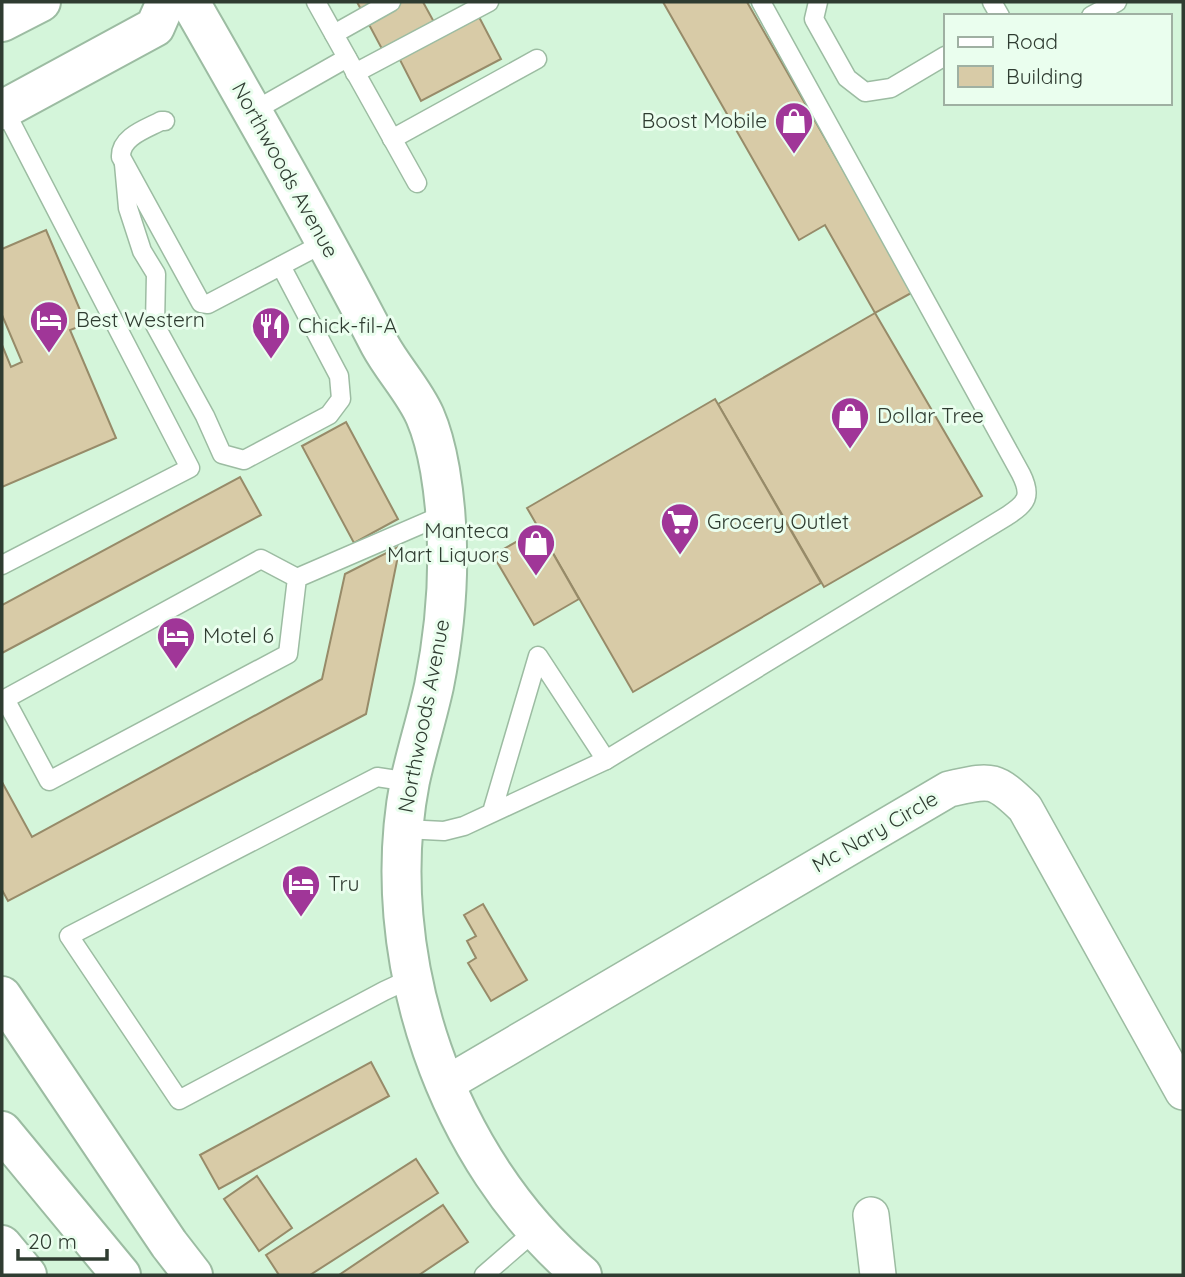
<svg xmlns="http://www.w3.org/2000/svg" width="1185" height="1277" font-family="Quicksand,sans-serif">
<style>
.building{fill:#d8cba7;stroke:#978b69;stroke-width:2}
.lines{fill:none;stroke-linecap:round;stroke-linejoin:round}
.lane-casing{stroke:#9cbca2;stroke-width:21}
.street-casing{stroke:#9cbca2;stroke-width:38}
.secondary-casing{stroke:#9cbca2;stroke-width:42}
.highway-casing{stroke:#9cbca2;stroke-width:42}
.lane{stroke:#fff;stroke-width:18}
.street{stroke:#fff;stroke-width:35}
.secondary{stroke:#fff;stroke-width:38}
.highway{stroke:#fff;stroke-width:38}
.labels{text-anchor:middle;stroke-width:6;stroke-linejoin:round;paint-order:stroke}
.poi-label{font-size:21px;fill:#2f3c31;stroke:#eafeee;text-anchor:start}
.street-label{font-size:21px;fill:#2f3c31;stroke:#eafeee}
</style>
<rect width="100%" height="100%" fill="#d4f5da"/>
<g class="building">
<polygon points="357,2 423,2 434,22 382,49"/>
<polygon points="663,2 747,2 913,292 875,313 825,225 799,240"/>
<polygon points="478,15 501,59 421,101 399,58"/>
<polygon points="46,230 86,324 70,330 116,438 2,487 2,345 11,367 22,362 2,315 2,249"/>
<polygon points="875,313 982,496 824,587 718,404"/>
<polygon points="715,399 821,583 633,692 527,508"/>
<polygon points="346,422 398,519 354,543 302,446"/>
<polygon points="240,477 261,515 2,653 2,605"/>
<polygon points="539,529 579,599 534,625 493,555"/>
<polygon points="400,546 366,714 8,901 2,890 2,782 32,837 322,679 345,574"/>
<polygon points="483,904 527,980 491,1001 468,963 476,958 467,941 476,936 464,915"/>
<polygon points="371,1062 389,1096 219,1189 200,1155"/>
<polygon points="416,1159 438,1193 310,1275 279,1275 266,1255"/>
<polygon points="257,1176 292,1228 259,1251 224,1199"/>
<polygon points="443,1205 468,1242 419,1275 339,1275"/>
</g>
<g class="lines">
<g class="lane-casing">
<g id="lane">
<polyline points="316,2 417,183"/>
<polyline points="818,2 814,19 847,78 865,92 891,88 945,56"/>
<polyline points="992,2 1000,16"/>
<polyline points="1091,16 1117,2"/>
<polyline points="334,34 391,2"/>
<polyline points="355,73 489,2"/>
<polyline points="252,112 347,58"/>
<path d="M165,121h-4c-15,8 -41,16 -40,36l80,146 7,1 118,-62"/>
<polyline points="392,139 537,59"/>
<polyline points="124,164 128,208 142,251 156,274 155,325 205,416 222,454 244,460 329,415 341,399 339,376 281,266"/>
<polyline points="2,565 190,468 4,109"/>
<polyline points="297,578 288,654 49,781 5,699 261,559 297,578 445,514"/>
<path d="M606,760l401,-244c20,-13 25,-20 14,-42l-260,-472"/>
<polyline points="410,782 377,777 69,936 179,1100 384,991 412,978"/>
<polyline points="404,829 444,831 464,826 606,760 538,656 492,812"/>
<polyline points="484,1275 536,1230"/>
</g>
</g>
<g class="street-casing">
<g id="street">
<path d="M446,1084l503,-295c42,-9 44,-12 76,19l158,284"/>
<polyline points="871,1215 878,1275"/>
</g>
</g>
<g class="secondary-casing">
<g id="secondary">
<path d="M190,2c65,114 130,227 190,343 13,24 34,46 45,71 7,16 12,37 15,54 12,71 8,146 -6,216 -7,32 -17,63 -24,95 -34,175 36,379 172,494"/>
<polyline points="2,22 41,2"/>
<polyline points="2,110 155,27 166,2"/>
</g>
</g>
<g class="highway-casing">
<g id="highway">
<polyline points="2,996 169,1244 193,1275"/>
<polyline points="2,1131 121,1275"/>
<polyline points="2,1245 27,1275"/>
</g>
</g>
<use href="#lane" class="lane"/>
<use href="#street" class="street"/>
<use href="#secondary" class="secondary"/>
<use href="#highway" class="highway"/>
</g>
<defs>
<g id="shop-pin" transform="scale(2.0125)"><path d="M0 17L-7.5 6A9.5 9.5 0 1 1 7.5 6Z" fill="#a03698" stroke="#eafeee"/><path d="M-5-2.5h2.3a2.7 3.5 0 0 1 5.4 0H5L5.5 6h-11ZM-1.5-2.5h3a1.5 2.3 0 0 0-3 0Z" fill="#fff"/></g>
<g id="hotel-pin" transform="scale(2.0125)"><path d="M0 17L-7.5 6A9.5 9.5 0 1 1 7.5 6Z" fill="#a03698" stroke="#eafeee"/><path d="M-6-4.5h1.5V1H6V5H4.5V3h-9V5H-6ZM-4 0a1.8 1.8 0 1 1 3.6 0ZM.5 0V-2.5h3Q6-2.5 6 0Z" fill="#fff"/></g>
<g id="restaurant-pin" transform="scale(2.0125)"><path d="M0 17L-7.5 6A9.5 9.5 0 1 1 7.5 6Z" fill="#a03698" stroke="#eafeee"/><path d="M-5-6h1v4h1v-4h1v4h1v-4h1v5L-1.5 .5V6h-2V.5L-5-1ZM5-6V6H3V1.5H1.5Q1.5-4 5-6Z" fill="#fff"/></g>
<g id="supermarket-pin" transform="scale(2.0125)"><path d="M0 17L-7.5 6A9.5 9.5 0 1 1 7.5 6Z" fill="#a03698" stroke="#eafeee"/><path d="M-6-5.5h2.5l.6 2H6L4.5 2H-2.5L-4.4-4H-6ZM-1.5 3.2a1.3 1.3 0 1 0 .1 0ZM3 3.2a1.3 1.3 0 1 0 .1 0Z" fill="#fff"/></g>
</defs>
<g fill-rule="evenodd">
<use href="#shop-pin" x="794" y="121"/>
<use href="#hotel-pin" x="49" y="320"/>
<use href="#restaurant-pin" x="271" y="326"/>
<use href="#shop-pin" x="850" y="416"/>
<use href="#supermarket-pin" x="680" y="522"/>
<use href="#shop-pin" x="536" y="543"/>
<use href="#hotel-pin" x="176" y="636"/>
<use href="#hotel-pin" x="301" y="884"/>
</g>
<g class="labels">
<g class="poi-label">
<text x="767" y="128" text-anchor="end">Boost Mobile</text>
<text x="76" y="327">Best Western</text>
<text x="298" y="333">Chick-fil-A</text>
<text x="877" y="423">Dollar Tree</text>
<text x="707" y="529">Grocery Outlet</text>
<text x="509" y="538" text-anchor="end">Manteca<tspan x="509" dy="24">Mart Liquors</tspan></text>
<text x="203" y="643">Motel 6</text>
<text x="328" y="891">Tru</text>
</g>
<g class="street-label">
<text transform="translate(285 170) rotate(61)" y="7">Northwoods Avenue</text>
<text transform="translate(424 716) rotate(-79)" y="7">Northwoods Avenue</text>
<text transform="translate(875 832) rotate(-30)" y="7">Mc Nary Circle</text>
</g>
</g>
<rect width="1185" height="1277" fill="none" stroke="#2f3c31" stroke-width="7"/>
<rect x="944" y="14" width="228" height="91" fill="#eafeee" stroke="#9fb0a2" stroke-width="2"/>
<rect x="958" y="37" width="35" height="10" fill="#ffffff" stroke="#9fb0a2" stroke-width="2"/>
<text x="1006" y="49" font-size="21" fill="#2f3c31">Road</text>
<rect x="958" y="66" width="35" height="21" fill="#d8cba7" stroke="#9fb0a2" stroke-width="2"/>
<text x="1006" y="84" font-size="21" fill="#2f3c31">Building</text>
<path d="M18 1249v10h89v-10" fill="none" stroke="#2f3c31" stroke-width="3.5"/>
<text x="28" y="1249" font-size="21" fill="#2f3c31" stroke="#eafeee" stroke-width="5" paint-order="stroke">20 m</text>
</svg>
